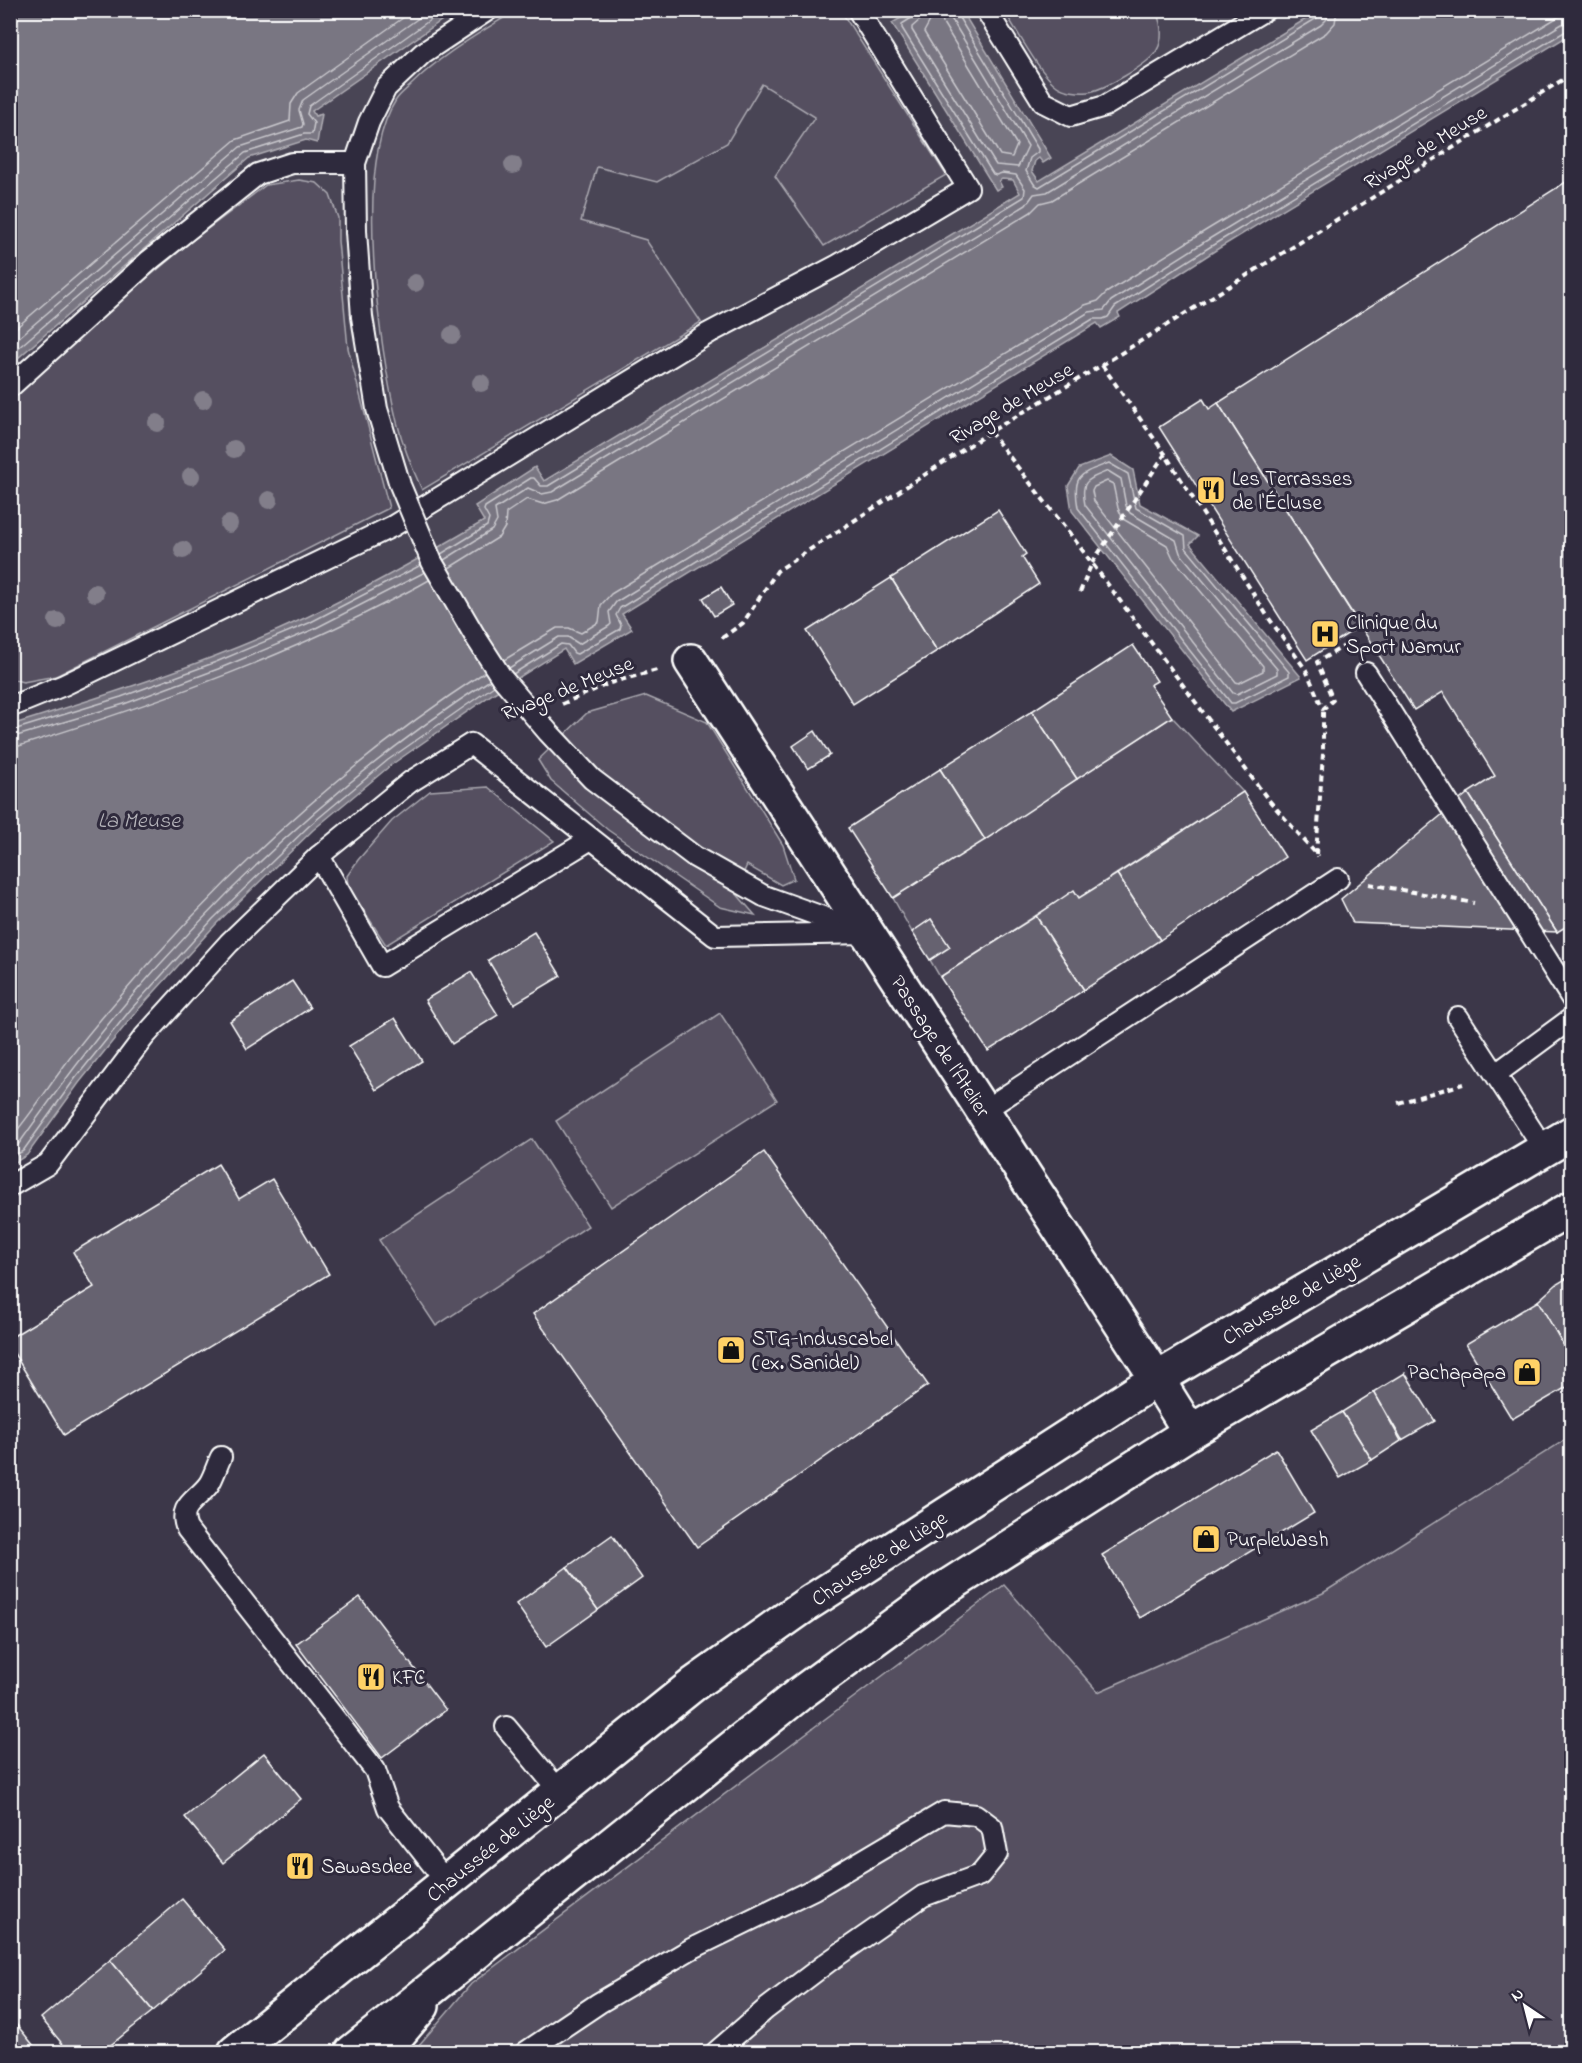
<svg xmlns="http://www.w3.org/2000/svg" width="1582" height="2063" font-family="'Indie Flower',sans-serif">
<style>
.built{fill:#494455}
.green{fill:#555060;stroke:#aaa8b0;stroke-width:1.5}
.water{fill:#797682;stroke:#afadb4;stroke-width:1.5}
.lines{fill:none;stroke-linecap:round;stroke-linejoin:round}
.shore{stroke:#c9c8cd;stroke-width:1.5}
.building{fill:#666270;stroke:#fff;stroke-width:1.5}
.service-casing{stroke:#fff;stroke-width:24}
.minor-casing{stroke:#fff;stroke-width:38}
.tertiary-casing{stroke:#fff;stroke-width:38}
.primary-casing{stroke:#fff;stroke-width:38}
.path{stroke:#fff;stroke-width:4;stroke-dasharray:6 4.5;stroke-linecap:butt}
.service{stroke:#2f2a3d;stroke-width:20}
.minor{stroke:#2f2a3d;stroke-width:33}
.tertiary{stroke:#2f2a3d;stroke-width:33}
.primary{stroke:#2f2a3d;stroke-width:33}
.service-bridge-casing{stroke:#fff;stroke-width:24;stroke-linecap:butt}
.service-bridge{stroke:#2f2a3d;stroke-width:20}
.tree{fill:#827e8a}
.labels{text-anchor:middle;stroke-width:6;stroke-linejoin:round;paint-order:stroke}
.street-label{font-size:21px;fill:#fff;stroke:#2f2a3d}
.poi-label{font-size:21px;fill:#fff;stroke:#2f2a3d;text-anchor:start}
.water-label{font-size:22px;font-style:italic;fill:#b5b4ba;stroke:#2f2a3d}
</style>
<rect width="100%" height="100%" fill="#3c3749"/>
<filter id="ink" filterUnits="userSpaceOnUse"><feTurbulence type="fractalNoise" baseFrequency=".0167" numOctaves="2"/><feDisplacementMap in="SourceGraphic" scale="12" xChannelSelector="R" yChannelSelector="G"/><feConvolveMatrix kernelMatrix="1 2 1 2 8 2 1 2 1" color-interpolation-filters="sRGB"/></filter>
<g filter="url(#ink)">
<polygon class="built" points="455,11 1319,11 544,482 534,468 475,506 484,520 406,568 306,617 213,657 119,691 11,725 11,364 249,158 306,140 322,115 316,116 312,111"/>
<g class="green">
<path d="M516,10l325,1 105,164 -122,71 -49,-70 40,-59 -53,-33 -35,59 -70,39 -60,-15 -16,54 65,19 55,82 -279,168c-10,-22 -19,-44 -25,-68 -18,-74 -44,-257 -1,-322 4,-6 11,-11 16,-16 30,-30 68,-51 104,-74z"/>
<path d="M1004,11h152c5,12 8,27 1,39 -7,14 -54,40 -69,42 -9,1 -24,-1 -31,-6 -18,-13 -40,-56 -53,-75z"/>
<polygon points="299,180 317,183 330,195 338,218 338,241 348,348 389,508 56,676 23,682 11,679 11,399 80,334 193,240 266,185"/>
<polygon points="646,696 707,722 783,845 794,879 781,885 747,865 735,892 755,915 720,907 608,830 551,781 538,760 587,713"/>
<polygon points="1172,717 1243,792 1079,898 1074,891 940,977 930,960 949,947 931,919 912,932 893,898"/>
<polygon points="488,787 554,841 386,945 348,886 347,876 358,860 392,821 430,791"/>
<polygon points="720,1013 777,1100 611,1207 556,1121"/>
<polygon points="532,1139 588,1226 436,1326 379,1240"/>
<polygon points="1571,1436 1571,2052 413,2052 471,1984 1004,1585 1098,1692 1323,1593"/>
</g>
<g class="water">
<polygon points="11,10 455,10 455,11 312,111 315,116 322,114 317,143 306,140 249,158 11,364"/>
<path d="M913,11h49l89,147 -8,5 -4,-5 -4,3 -3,10 7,10 280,-170h252v23l-355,216 -98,63 2,4 -19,11 -4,-5 -475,291 10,15 -59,35 -9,-15 -70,44 -103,72 -78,65 -96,93 -81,89 -57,71 -52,72 -16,10v-440c100,-31 200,-63 296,-108 61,-29 119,-62 177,-96l-9,-15 60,-39 9,14 476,-288 -7,-13 -11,-1 -3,2 3,6 -6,3 -104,-167z"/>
<polygon points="1111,456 1133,470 1140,504 1198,536 1190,544 1301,677 1231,712 1072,511 1068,486 1079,468"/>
</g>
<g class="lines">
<g class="shore">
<polyline points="922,10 920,20 912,27 912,30 996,165 1018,167 1028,146 952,20 950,10"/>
<polyline points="931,10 930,21 924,32 1000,155 1012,157 1017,145 943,23 941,10"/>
<polyline points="957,10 958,16 1038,149 1038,152 1030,158 1026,171 1034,184 1039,187 1317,18 1321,10"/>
<polyline points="10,333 235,140 290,121 291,104 298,93 414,10"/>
<polyline points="10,345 240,147 302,127 303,124 299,110 303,100 430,10"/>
<polyline points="10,355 245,153 304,134 312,134 314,123 307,114 309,106 444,10"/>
<path d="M1109,463l19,11 8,34 49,28 1,12 103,124v4l-54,27h-4l-153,-195c-6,-34 2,-34 31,-45z"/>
<path d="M1108,471l13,8 5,27 4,7 46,27 4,13 97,116v5l-40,20 -4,-1 -148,-188c-5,-25 2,-25 23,-34z"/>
<polygon points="1107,481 1113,484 1118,508 1123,519 1167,545 1173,558 1263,666 1263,671 1239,683 1236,682 1094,501 1092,491 1094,487"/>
<polyline points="441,554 487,526 489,519 484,510 485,507 531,478 534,478 541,486 548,486 1024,197 1025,189 1016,175 1002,173 996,175 993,174 902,28 902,24 913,17 915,10"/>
<polyline points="444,560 492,530 497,521 495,509 528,488 542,494 552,492 1026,205 1034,194 1047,192 1321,25 1327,19 1328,10"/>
<polyline points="449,568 499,537 505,527 506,513 527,499 543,504 557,500 1031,212 1040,203 1052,200 1326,33 1335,23 1337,10"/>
<polyline points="504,660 557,628 569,628 581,633 599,622 601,605 611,594 1085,305 1098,301 1106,293 1205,231 1558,17 1572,13"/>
<polyline points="509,668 559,637 568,637 579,644 609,626 611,624 609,612 616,602 1089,312 1104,310 1111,301 1209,239 1562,24 1572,22"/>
<polyline points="513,674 561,644 568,645 574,653 577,654 620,629 621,625 616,615 620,608 1093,319 1103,319 1108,317 1115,307 1213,245 1566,31 1572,30"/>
<polyline points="10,731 121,697 216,662 309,623 421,565"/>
<polyline points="10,738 124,704 218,669 312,630 425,572"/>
<path d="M10,747l9,-1c117,-37 232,-76 341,-130 23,-12 47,-23 69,-36"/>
<path d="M10,1139c18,-21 33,-44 49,-66 18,-26 39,-51 60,-75 106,-125 228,-236 366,-326"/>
<path d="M10,1150l8,-5c34,-48 69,-96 107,-141 106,-124 228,-235 365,-324"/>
<polyline points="10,1158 23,1151 74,1080 131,1009 213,919 309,826 388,760 494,686"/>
</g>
</g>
<g class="building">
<polygon points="1572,178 1572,923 1557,932 1468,793 1495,776 1443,692 1414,710 1218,403"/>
<polygon points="1203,399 1209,409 1218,403 1360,626 1307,660 1159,427"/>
<polygon points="998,510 1026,554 1022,557 1039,584 937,651 891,578"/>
<polygon points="891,578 937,651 853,704 807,631"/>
<polygon points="721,587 732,605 714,616 703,598"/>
<polygon points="1133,645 1157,681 1150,685 1172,717 1077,779 1032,711"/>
<polygon points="1032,711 1077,779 985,840 940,769"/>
<polygon points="815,731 830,755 808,769 793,746"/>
<polygon points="940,769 985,840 893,898 848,828"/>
<polygon points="1243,792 1285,857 1160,940 1117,874"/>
<polygon points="1468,793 1557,932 1353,923 1341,899"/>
<polygon points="1117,874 1160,940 1084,990 1036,916 1074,890 1079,898"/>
<polygon points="1036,916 1084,990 988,1051 940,977"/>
<polygon points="931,919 950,947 930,960 912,932"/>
<polygon points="534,932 561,976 514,1004 488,960"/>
<polygon points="471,972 498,1015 452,1044 425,1000"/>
<polygon points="292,981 310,1008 247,1049 230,1021"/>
<polygon points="395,1018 422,1061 376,1090 349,1046"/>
<polygon points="764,1152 928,1385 697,1547 533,1314"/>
<polygon points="218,1164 239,1199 272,1179 329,1274 64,1435 10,1347 10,1338 94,1287 73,1252"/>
<polygon points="1572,1275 1572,1360 1538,1301 1557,1284"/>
<polygon points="1538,1301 1572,1360 1572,1384 1512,1419 1466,1344"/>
<polygon points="1405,1373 1435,1421 1402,1440 1374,1392"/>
<polygon points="1374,1392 1401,1441 1372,1460 1342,1412"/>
<polygon points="1342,1412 1372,1460 1340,1478 1311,1430"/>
<polygon points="1276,1449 1314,1513 1140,1618 1102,1555"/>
<polygon points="612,1535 642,1578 598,1610 567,1567"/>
<polygon points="567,1567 598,1610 546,1647 516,1604"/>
<polygon points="360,1597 446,1710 382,1758 296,1644"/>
<polygon points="264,1753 301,1799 223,1863 185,1817"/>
<polygon points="182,1899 225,1950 153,2011 110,1960"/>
<polygon points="110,1960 153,2011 102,2052 69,2052 41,2018"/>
<polygon points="16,2024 39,2052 10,2052 10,2028"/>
</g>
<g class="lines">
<g class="service-casing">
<g id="service">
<polyline points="986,10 1043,102 1071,116 1105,106 1265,10"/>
<polyline points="356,231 355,163 369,122 386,88 423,53 488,10"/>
<polyline points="10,387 150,260 258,174 292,163 355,163"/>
<polyline points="1366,673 1572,999"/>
<polyline points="10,707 64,685 393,526 709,333 838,265 968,188 858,10"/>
<polyline points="319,856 382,966 591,839"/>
<polyline points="764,896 856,929"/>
<polyline points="1458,1017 1544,1149"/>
<polyline points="1496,1074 1572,1018"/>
<polyline points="983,1111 1338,879"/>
<polyline points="10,1186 48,1164 144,1037 229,943 319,856 410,782 471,744 715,936 867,933"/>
<path d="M221,1457c-4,8 -7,19 -12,27 -12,17 -32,21 -22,45l188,241 13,38 59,75"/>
<polyline points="506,1727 560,1792"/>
<polyline points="526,2052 599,2003 691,1949 814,1889 944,1812 976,1815 992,1827 997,1854 980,1875 923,1896 828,1962 766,2009 716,2052"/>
</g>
</g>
<g class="minor-casing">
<polyline id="minor" points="691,661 1157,1379 1190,1432"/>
</g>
<g class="tertiary-casing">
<polyline id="tertiary" points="383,2052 422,2006"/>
</g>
<g class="primary-casing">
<g id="primary">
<polyline points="235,2052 694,1684 807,1604 1157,1379 1572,1133"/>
<polyline points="352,2052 798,1695 939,1592 1190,1432 1572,1208"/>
</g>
</g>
<g class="path">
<polyline points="1102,365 1165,454"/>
<polyline points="990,432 1071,535 1267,798 1318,856"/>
<polyline points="1080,592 1092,563 1165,454 1268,617 1306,670 1323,709 1333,700 1317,662 1346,645 1348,648"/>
<polyline points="722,638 743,623 777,571 990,432 1102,365 1572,74"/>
<polyline points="562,704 610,683 657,670"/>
<polyline points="1316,854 1323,754 1323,709"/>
<polyline points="1369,884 1474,903"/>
<polyline points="1398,1103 1463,1084"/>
</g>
<use href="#service" class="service"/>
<use href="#minor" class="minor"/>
<use href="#tertiary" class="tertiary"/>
<use href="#primary" class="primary"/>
<g class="service-bridge-casing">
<polyline id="service-bridge" points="356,231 362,317 377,409 400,485 432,562 475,636 502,678 548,732 592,779 695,857 764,896"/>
</g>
<use href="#service-bridge" class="service-bridge"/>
</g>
<g class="tree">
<circle cx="513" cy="165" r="9"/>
<circle cx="415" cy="283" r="9"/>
<circle cx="452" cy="335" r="9"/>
<circle cx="481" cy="383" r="9"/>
<circle cx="203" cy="400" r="9"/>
<circle cx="157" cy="423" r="9"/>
<circle cx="234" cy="449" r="9"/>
<circle cx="191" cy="476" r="9"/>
<circle cx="269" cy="500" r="9"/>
<circle cx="229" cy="524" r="9"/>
<circle cx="183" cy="550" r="9"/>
<circle cx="95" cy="593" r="9"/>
<circle cx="57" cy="621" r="9"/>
</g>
</g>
<defs>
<g id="restaurant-square" transform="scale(1.5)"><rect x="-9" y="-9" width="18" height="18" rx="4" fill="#ffd166" stroke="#2f2a3d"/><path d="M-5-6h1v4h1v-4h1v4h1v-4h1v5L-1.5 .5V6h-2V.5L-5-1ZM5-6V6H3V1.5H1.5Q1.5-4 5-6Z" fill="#111"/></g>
<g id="hospital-square" transform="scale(1.5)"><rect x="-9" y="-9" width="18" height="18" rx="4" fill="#ffd166" stroke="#2f2a3d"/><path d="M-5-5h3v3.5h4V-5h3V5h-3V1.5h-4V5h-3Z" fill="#111"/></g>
<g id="shop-square" transform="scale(1.5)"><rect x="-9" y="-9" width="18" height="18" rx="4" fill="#ffd166" stroke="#2f2a3d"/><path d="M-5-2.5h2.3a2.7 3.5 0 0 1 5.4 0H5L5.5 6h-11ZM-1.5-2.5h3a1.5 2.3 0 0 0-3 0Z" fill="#111"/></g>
</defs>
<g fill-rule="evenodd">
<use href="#restaurant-square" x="1211" y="490"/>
<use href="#hospital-square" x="1325" y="634"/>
<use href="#shop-square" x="731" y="1350"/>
<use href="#shop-square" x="1527" y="1372"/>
<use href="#shop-square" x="1206" y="1539"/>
<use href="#restaurant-square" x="371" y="1677"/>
<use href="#restaurant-square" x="300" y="1866"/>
</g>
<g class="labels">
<g class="street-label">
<text transform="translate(1425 147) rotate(-32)" y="7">Rivage de Meuse</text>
<text transform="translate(1011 403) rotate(-31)" y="7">Rivage de Meuse</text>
<text transform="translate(567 688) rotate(-22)" y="7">Rivage de Meuse</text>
<text transform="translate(941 1046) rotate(57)" y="7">Passage de l'Atelier</text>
<text transform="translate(1291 1299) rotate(-31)" y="7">Chaussée de Liège</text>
<text transform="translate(879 1558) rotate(-33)" y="7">Chaussée de Liège</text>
<text transform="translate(490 1848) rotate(-39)" y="7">Chaussée de Liège</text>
</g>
<g class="poi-label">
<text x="1232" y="485">Les Terrasses<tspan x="1232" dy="24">de l'Écluse</tspan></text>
<text x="1346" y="629">Clinique du<tspan x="1346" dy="24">Sport Namur</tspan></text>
<text x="752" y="1345">STG-Induscabel<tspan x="752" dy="24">(ex. Sanidel)</tspan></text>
<text x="1506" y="1379" text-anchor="end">Pachapapa</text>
<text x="1227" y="1546">PurpleWash</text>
<text x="392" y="1684">KFC</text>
<text x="321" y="1873">Sawasdee</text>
</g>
<g class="water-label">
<text x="139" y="827">La Meuse</text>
</g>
</g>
<rect width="1582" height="2063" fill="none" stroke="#2f2a3d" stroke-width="36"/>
<rect x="18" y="18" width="1546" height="2027" fill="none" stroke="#fff" stroke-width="2" filter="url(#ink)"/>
<g transform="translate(1525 2006) rotate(325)" stroke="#2f2a3d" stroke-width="4.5" paint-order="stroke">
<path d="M0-4.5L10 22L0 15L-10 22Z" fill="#ffffff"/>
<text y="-9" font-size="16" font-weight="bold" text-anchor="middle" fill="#ffffff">N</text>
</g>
</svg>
